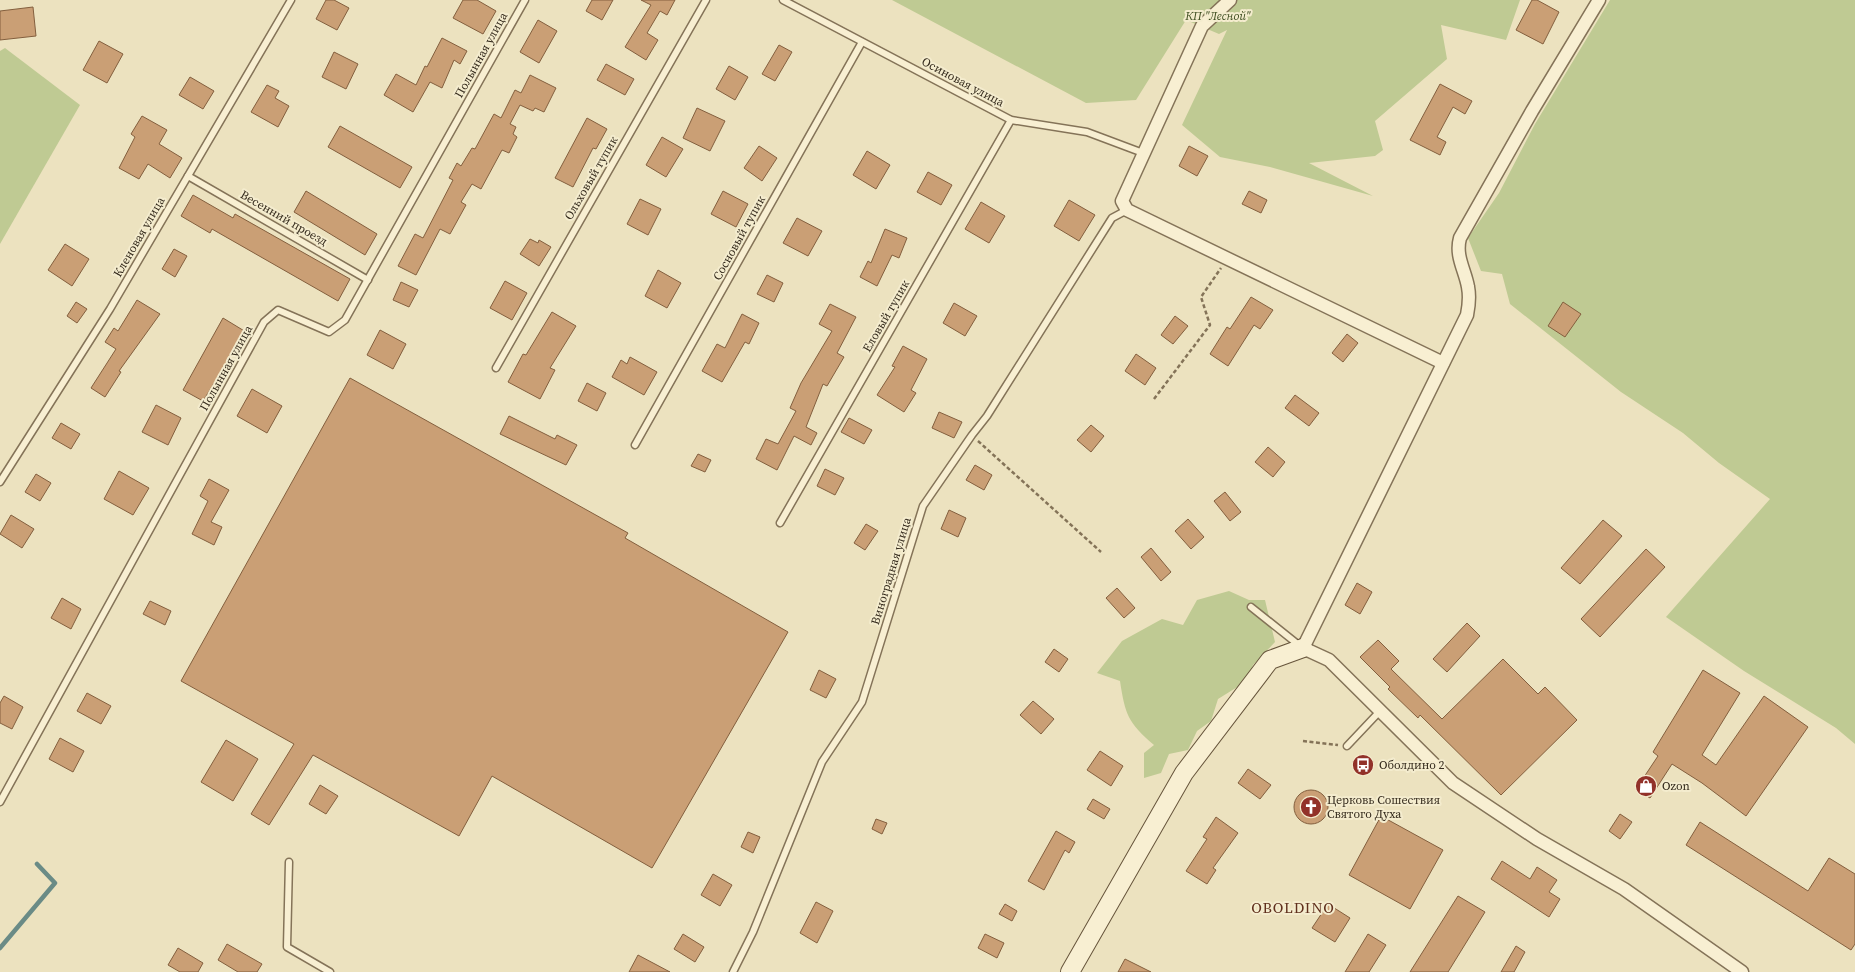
<svg xmlns="http://www.w3.org/2000/svg" width="1855" height="972" font-family="'Source Serif 4',serif">
<style>
.green{fill:#bfca93}
.lines{fill:none;stroke-linecap:round;stroke-linejoin:round}
.stream{stroke:#6a8b86;stroke-width:4.5}
.building{fill:#ca9f75;stroke:#835f3e}
.lane-casing{stroke:#847358;stroke-width:9}
.street-casing{stroke:#847358;stroke-width:15}
.secondary-casing{stroke:#66543b;stroke-width:20}
.path{stroke:#847358;stroke-width:2.5;stroke-dasharray:4 2.5;stroke-linecap:butt}
.lane{stroke:#f8efd2;stroke-width:6}
.street{stroke:#f8efd2;stroke-width:12}
.secondary{stroke:#f8efd2;stroke-width:18}
.labels{text-anchor:middle;stroke-width:4;stroke-linejoin:round;paint-order:stroke}
.park-label{font-size:12px;font-style:italic;fill:#415023;stroke:#f4ecce}
.street-label{font-size:12px;fill:#342a1c;stroke:#f4ecce}
.poi-label{font-size:12px;fill:#342a1c;stroke:#f4ecce;text-anchor:start}
.quarter-label{font-size:15px;letter-spacing:1px;fill:#60301d;stroke:#f4ecce}
</style>
<rect width="100%" height="100%" fill="#ece2bf"/>
<g class="green">
<polygon points="892,0 1520,0 1506,40 1441,25 1447,59 1375,121 1383,150 1375,156 1309,163 1373,196 1270,167 1220,157 1182,125 1227,30 1219,34 1186,20 1136,100 1086,103"/>
<polygon points="1610,0 1855,0 1855,744 1836,728 1744,671 1666,617 1770,499 1719,463 1683,433 1621,392 1510,304 1502,274 1481,271 1468,238 1499,193 1535,124"/>
<polygon points="5,48 80,105 0,244 0,51"/>
<path d="M1229,591l20,9h16l10,42 -22,23 -6,16 -29,18 -7,22 -14,10 -9,19 -19,4 -8,19 -17,5v-25l10,-8c-26,-22 -29,-31 -34,-64l-23,-8 25,-32 40,-22 21,6 14,-25z"/>
</g>
<g class="lines">
<polyline class="stream" points="0,948 55,883 37,864"/>
</g>
<g class="building">
<polygon points="326,0 334,0 349,8 337,30 316,19"/>
<polygon points="463,0 477,0 496,11 483,34 453,18"/>
<polygon points="592,0 613,0 602,20 586,11"/>
<polygon points="641,0 675,0 667,15 660,11 647,33 658,40 646,60 625,47 651,5"/>
<polygon points="1532,0 1537,0 1559,12 1543,44 1516,30"/>
<polygon points="33,7 36,36 0,40 0,11"/>
<polygon points="538,20 557,31 539,63 520,52"/>
<polygon points="442,38 467,51 460,64 454,60 442,88 430,82 413,112 384,95 396,74 416,85 425,66 427,67"/>
<polygon points="99,41 123,54 107,83 83,70"/>
<polygon points="779,45 792,52 775,81 762,74"/>
<polygon points="334,52 358,64 346,89 322,77"/>
<polygon points="606,64 634,79 625,95 597,80"/>
<polygon points="729,66 748,77 735,100 716,89"/>
<polygon points="530,75 556,88 544,112 535,108 533,111 520,105 510,124 516,127 513,134 517,137 509,153 502,150 481,189 472,184 461,202 466,205 450,234 440,229 416,275 398,266 415,234 423,238 453,180 449,178 457,163 461,166 472,148 475,149 494,114 501,118 515,90 521,93"/>
<polygon points="190,77 214,91 203,109 179,95"/>
<polygon points="1440,84 1472,101 1465,114 1453,107 1437,137 1446,142 1440,155 1410,140"/>
<polygon points="267,85 279,91 275,98 289,106 278,127 251,112"/>
<polygon points="697,108 725,121 710,151 683,138"/>
<polygon points="142,116 167,130 159,144 182,158 170,178 148,164 139,179 119,168 135,137 131,134"/>
<polygon points="587,118 607,129 596,149 593,148 573,187 555,178"/>
<polygon points="340,126 412,167 400,188 328,147"/>
<polygon points="662,137 683,149 666,177 646,165"/>
<polygon points="759,146 777,158 762,181 744,168"/>
<polygon points="1189,146 1208,156 1197,176 1179,166"/>
<polygon points="867,151 890,165 876,189 853,175"/>
<polygon points="928,172 952,185 941,205 917,192"/>
<polygon points="306,191 377,234 365,255 294,212"/>
<polygon points="723,191 748,204 736,227 711,214"/>
<polygon points="1249,191 1267,200 1261,213 1242,204"/>
<polygon points="193,195 233,218 235,214 350,279 338,301 212,229 210,233 181,216"/>
<polygon points="640,199 661,209 648,235 627,224"/>
<polygon points="1069,200 1095,215 1079,241 1054,226"/>
<polygon points="981,202 1005,216 989,243 965,229"/>
<polygon points="797,218 822,231 808,256 783,243"/>
<polygon points="885,229 907,238 899,258 892,255 877,286 860,277 868,261 871,263"/>
<polygon points="530,239 538,243 539,240 551,247 539,266 520,254"/>
<polygon points="65,244 89,259 72,286 48,270"/>
<polygon points="174,249 187,256 175,277 162,269"/>
<polygon points="658,270 681,283 667,308 645,296"/>
<polygon points="767,275 783,283 774,302 757,294"/>
<polygon points="505,281 527,293 512,320 490,308"/>
<polygon points="401,282 418,290 409,307 393,300"/>
<polygon points="1251,297 1273,310 1260,329 1254,325 1228,366 1210,354 1227,327 1230,329"/>
<polygon points="137,300 160,314 119,371 121,372 105,397 91,388 116,349 105,342 114,328 118,331"/>
<polygon points="76,302 87,309 77,323 67,316"/>
<polygon points="1563,302 1581,314 1565,337 1548,326"/>
<polygon points="954,303 977,316 965,336 943,323"/>
<polygon points="830,304 856,317 837,353 844,357 827,386 823,384 806,427 817,433 811,445 794,436 777,470 756,459 766,439 778,444 796,411 790,408 801,383 832,331 819,324"/>
<polygon points="552,312 576,326 550,368 555,370 540,399 508,382 523,354 526,355"/>
<polygon points="742,314 759,323 749,344 745,342 722,382 702,371 717,344 725,348"/>
<polygon points="1175,316 1188,326 1173,344 1161,335"/>
<polygon points="223,318 246,332 203,401 183,390"/>
<polygon points="380,330 406,344 393,369 367,355"/>
<polygon points="1347,334 1358,343 1343,362 1332,353"/>
<polygon points="903,346 927,359 911,390 916,393 904,412 877,395 895,367 892,366"/>
<polygon points="1136,354 1156,368 1145,385 1125,371"/>
<polygon points="630,357 657,372 644,395 612,377 621,360 627,364"/>
<polygon points="350,378 628,533 625,538 788,632 652,868 492,776 459,836 313,755 269,825 251,814 294,744 181,681"/>
<polygon points="587,383 606,393 597,411 578,401"/>
<polygon points="252,389 282,406 267,433 237,416"/>
<polygon points="1295,395 1319,413 1309,426 1285,408"/>
<polygon points="156,405 181,418 168,445 142,432"/>
<polygon points="939,412 962,422 954,438 932,428"/>
<polygon points="509,416 555,439 557,435 577,445 566,465 500,434"/>
<polygon points="849,418 872,430 864,444 841,432"/>
<polygon points="61,423 80,434 71,449 52,438"/>
<polygon points="1091,425 1104,436 1091,452 1077,440"/>
<polygon points="1268,447 1285,462 1273,477 1255,462"/>
<polygon points="698,454 711,460 705,472 691,466"/>
<polygon points="975,465 992,475 984,490 966,480"/>
<polygon points="825,469 844,478 835,495 817,486"/>
<polygon points="119,471 149,488 133,515 104,499"/>
<polygon points="36,474 51,483 40,501 25,492"/>
<polygon points="209,479 229,490 211,522 222,527 214,545 192,534 208,501 200,496"/>
<polygon points="1225,492 1241,512 1230,521 1214,501"/>
<polygon points="949,510 966,518 958,537 941,529"/>
<polygon points="11,515 34,529 22,548 0,534"/>
<polygon points="1188,519 1204,537 1191,549 1175,531"/>
<polygon points="1603,520 1622,536 1580,584 1561,568"/>
<polygon points="866,524 878,531 865,550 854,543"/>
<polygon points="1151,548 1171,572 1161,581 1141,557"/>
<polygon points="1646,549 1665,567 1600,637 1581,619"/>
<polygon points="1357,583 1372,592 1360,614 1345,605"/>
<polygon points="1117,588 1135,608 1124,618 1106,598"/>
<polygon points="62,598 81,609 71,629 51,618"/>
<polygon points="150,601 171,611 165,625 143,614"/>
<polygon points="1467,623 1480,636 1447,672 1433,659"/>
<polygon points="1378,640 1399,661 1391,669 1442,719 1503,659 1538,694 1545,687 1577,720 1501,795 1420,715 1418,718 1388,689 1390,687 1360,657"/>
<polygon points="1054,649 1068,659 1059,672 1045,662"/>
<polygon points="819,670 836,679 826,698 810,690"/>
<polygon points="1703,670 1740,693 1702,755 1716,765 1764,696 1808,727 1746,816 1702,783 1672,764 1650,798 1636,789 1658,756 1653,752"/>
<polygon points="87,693 111,706 101,724 77,711"/>
<polygon points="4,696 23,707 12,729 0,723 0,703"/>
<polygon points="1033,701 1054,719 1041,734 1020,715"/>
<polygon points="60,738 84,751 73,772 49,759"/>
<polygon points="226,740 258,759 233,801 201,782"/>
<polygon points="1100,751 1123,766 1111,786 1087,770"/>
<polygon points="1248,769 1271,785 1260,799 1238,783"/>
<polygon points="320,785 338,796 326,814 309,804"/>
<circle cx="1311" cy="807" r="17"/>
<polygon points="1093,799 1110,809 1104,819 1087,809"/>
<polygon points="1620,814 1632,822 1620,839 1609,831"/>
<polygon points="1381,816 1443,850 1410,909 1349,875"/>
<polygon points="1216,817 1238,833 1213,868 1216,870 1207,884 1186,871 1207,839 1203,837"/>
<polygon points="876,819 887,823 882,834 872,829"/>
<polygon points="1700,822 1808,891 1829,858 1855,874 1855,944 1851,950 1686,845"/>
<polygon points="1056,831 1075,842 1069,853 1065,850 1044,890 1028,881"/>
<polygon points="748,832 760,837 753,853 741,847"/>
<polygon points="1502,861 1530,879 1537,867 1557,880 1549,892 1560,899 1549,917 1491,879"/>
<polygon points="713,874 732,885 720,906 701,895"/>
<polygon points="1458,896 1485,912 1448,972 1410,972"/>
<polygon points="816,902 833,911 817,943 800,933"/>
<polygon points="1005,904 1017,911 1012,921 999,914"/>
<polygon points="1328,904 1350,918 1335,942 1312,928"/>
<polygon points="683,934 704,947 695,962 674,949"/>
<polygon points="985,934 1004,943 997,958 978,948"/>
<polygon points="1368,934 1386,945 1369,972 1345,972"/>
<polygon points="227,944 262,964 257,972 238,972 218,960"/>
<polygon points="1516,946 1525,952 1514,972 1501,972"/>
<polygon points="178,948 203,963 198,972 180,972 168,965"/>
<polygon points="638,955 670,972 629,972"/>
<polygon points="1125,959 1151,972 1118,972"/>
</g>
<g class="lines">
<g class="lane-casing">
<g id="lane">
<polyline points="783,0 1011,120 1087,132 1143,153"/>
<polyline points="188,176 368,280"/>
<polyline points="496,368 706,0"/>
<polyline points="635,445 862,42"/>
<polyline points="0,482 110,309 291,0"/>
<polyline points="780,523 1011,120"/>
<polyline points="1251,607 1300,646"/>
<polyline points="1347,746 1381,710"/>
<polyline points="0,802 264,322 278,310 329,332 345,320 525,0"/>
<polyline points="289,862 287,947 330,972"/>
<polyline points="733,972 753,932 822,762 862,702 923,506 972,435 987,416 1112,218 1127,210"/>
</g>
</g>
<g class="street-casing">
<g id="street">
<polyline points="1230,0 1202,26 1122,201 1127,210 1443,363"/>
<path d="M1599,0l-67,111 -72,127c-5,18 5,32 8,49 2,10 1,18 -1,28l-164,333 26,12 124,123 84,56 87,50 118,83"/>
</g>
</g>
<g class="secondary-casing">
<polyline id="secondary" points="1070,972 1184,773 1270,660 1303,648"/>
</g>
<g class="path">
<polyline points="1154,399 1210,325 1201,297 1221,268"/>
<polyline points="978,441 1101,552"/>
<polyline points="1303,741 1338,745"/>
</g>
<use href="#lane" class="lane"/>
<use href="#street" class="street"/>
<use href="#secondary" class="secondary"/>
</g>
<defs>
<g id="bus-disc" transform="scale(1.125)"><circle r="9.5" fill="#923129" stroke="#f4ecce"/><path d="M-5-6H5V4H4V6H2V4H-2V6H-4V4H-5ZM-3.5-4V0h7V-4ZM-3.5 1.2v1.5H-2V1.2ZM2 1.2v1.5H3.5V1.2Z" fill="#fff"/></g>
<g id="shop-disc" transform="scale(1.125)"><circle r="9.5" fill="#923129" stroke="#f4ecce"/><path d="M-5-2.5h2.3a2.7 3.5 0 0 1 5.4 0H5L5.5 6h-11ZM-1.5-2.5h3a1.5 2.3 0 0 0-3 0Z" fill="#fff"/></g>
<g id="church-disc" transform="scale(1.125)"><circle r="9.5" fill="#923129" stroke="#f4ecce"/><path d="M-1.2-6h2.4v3.5h3.3v2.4h-3.3V6h-2.4V-.1h-3.3v-2.4h3.3Z" fill="#fff"/></g>
</defs>
<g fill-rule="evenodd">
<use href="#bus-disc" x="1363" y="765"/>
<use href="#shop-disc" x="1646" y="786"/>
<use href="#church-disc" x="1311" y="807"/>
</g>
<g class="labels">
<g class="park-label">
<text x="1218" y="20">КП "Лесной"</text>
</g>
<g class="street-label">
<text transform="translate(481 55) rotate(-61)" y="4">Полынная улица</text>
<text transform="translate(963 82) rotate(28)" y="4">Осиновая улица</text>
<text transform="translate(591 178) rotate(-60)" y="4">Ольховый тупик</text>
<text transform="translate(284 218) rotate(30)" y="4">Весенний проезд</text>
<text transform="translate(139 237) rotate(-60)" y="4">Кленовая улица</text>
<text transform="translate(739 238) rotate(-61)" y="4">Сосновый тупик</text>
<text transform="translate(886 316) rotate(-60)" y="4">Еловый тупик</text>
<text transform="translate(226 368) rotate(-61)" y="4">Полынная улица</text>
<text transform="translate(891 571) rotate(-73)" y="4">Виноградная улица</text>
</g>
<g class="poi-label">
<text x="1379" y="769">Оболдино 2</text>
<text x="1662" y="790">Ozon</text>
<text x="1327" y="804">Церковь Сошествия<tspan x="1327" dy="14">Святого Духа</tspan></text>
</g>
<g class="quarter-label">
<text x="1293" y="913">OBOLDINO</text>
</g>
</g>
</svg>
